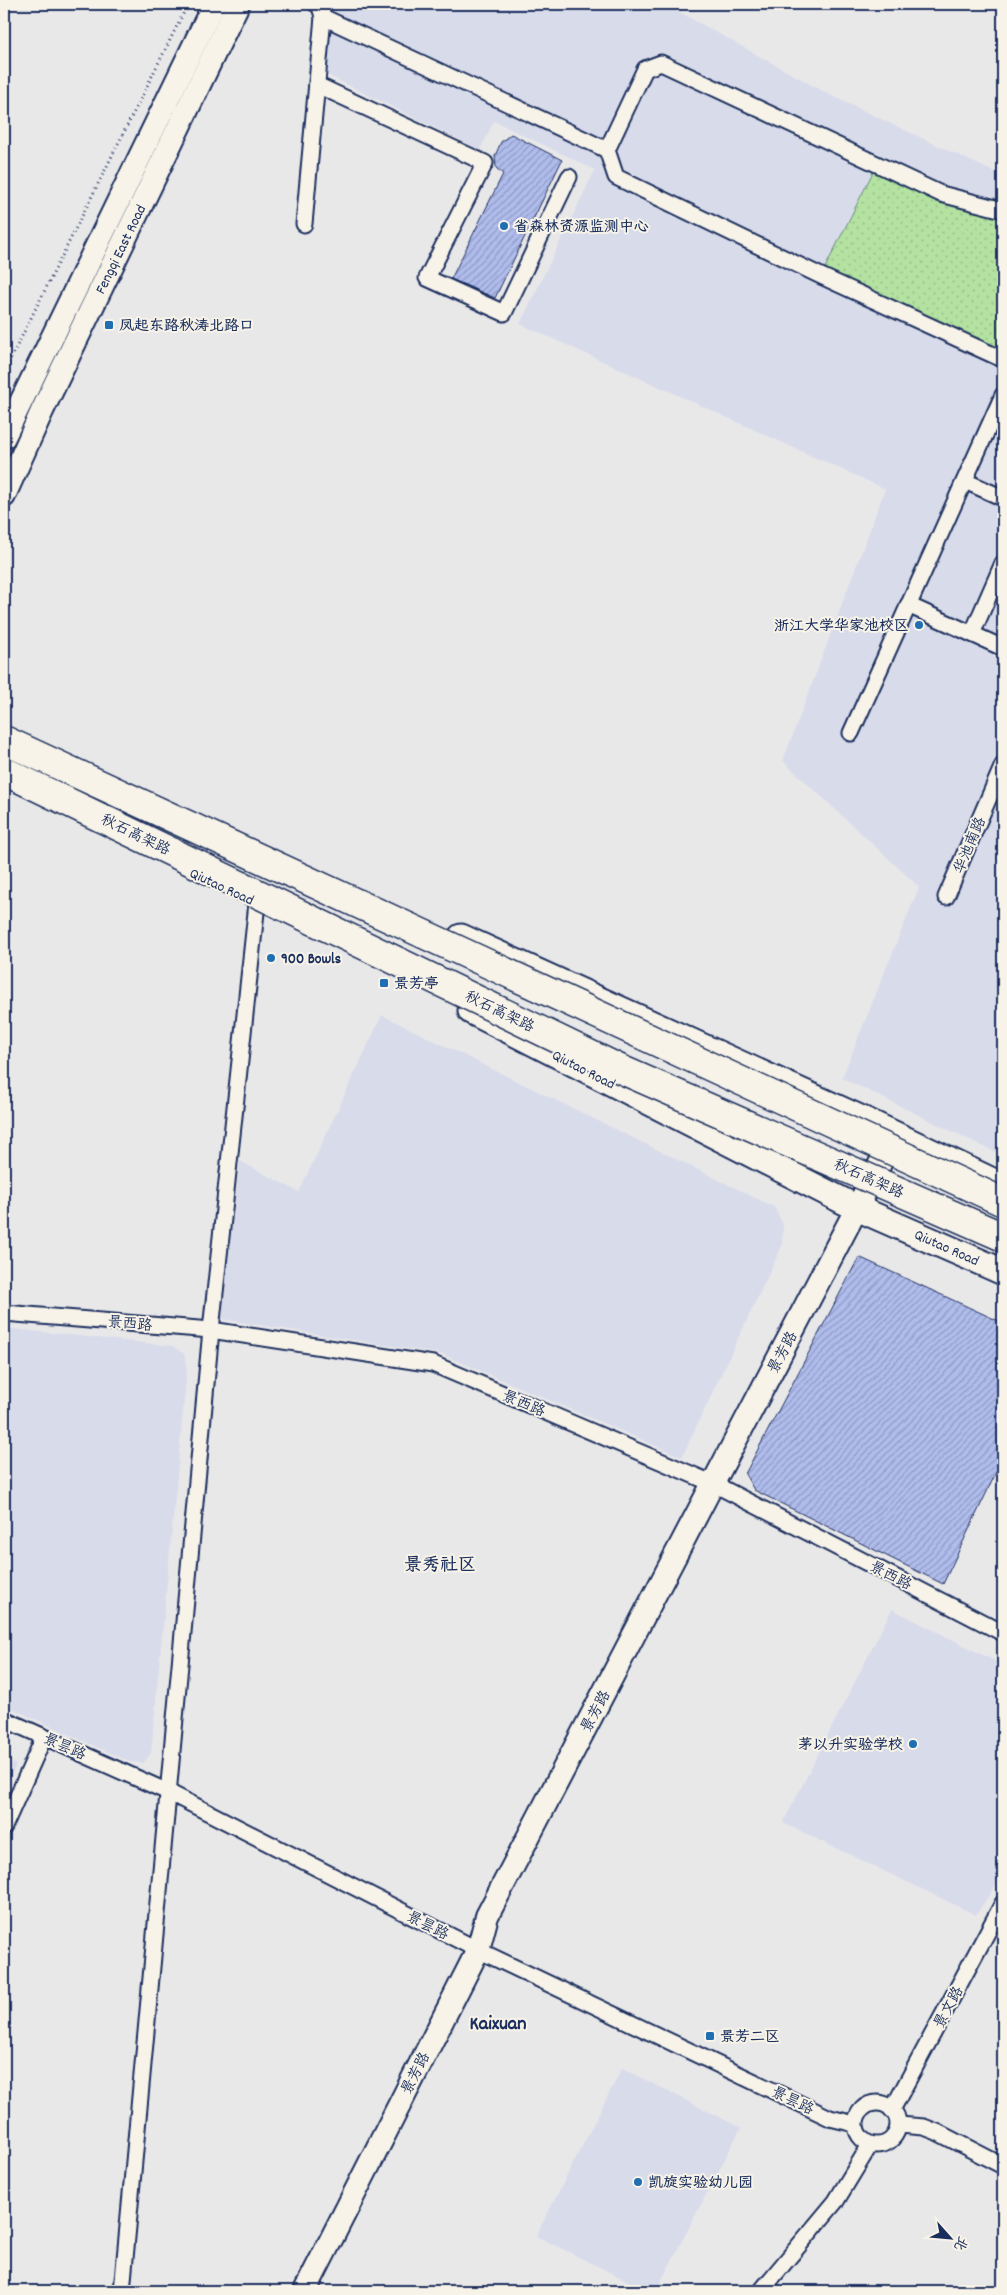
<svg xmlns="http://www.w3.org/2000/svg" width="1007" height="2295" font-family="Dekko,'LXGW WenKai TC',sans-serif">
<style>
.built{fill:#d8dbea}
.grass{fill:url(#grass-dots);stroke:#688880}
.building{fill:url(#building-hatch);stroke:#1b2f5e}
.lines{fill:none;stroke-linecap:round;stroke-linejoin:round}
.street-casing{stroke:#1b2f5e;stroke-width:19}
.secondary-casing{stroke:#1b2f5e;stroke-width:26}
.primary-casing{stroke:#1b2f5e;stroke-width:29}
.path{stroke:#1b2f5e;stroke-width:3;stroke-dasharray:1 4;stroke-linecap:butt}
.street{stroke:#f7f3e8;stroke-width:15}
.secondary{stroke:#f7f3e8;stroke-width:22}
.primary{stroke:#f7f3e8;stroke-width:25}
.highway-bridge-casing{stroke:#1b2f5e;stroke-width:31;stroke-linecap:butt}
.highway-bridge{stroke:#f7f3e8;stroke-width:28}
.poi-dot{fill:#1f6fb2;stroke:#f7f3e8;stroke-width:2}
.labels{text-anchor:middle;stroke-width:4;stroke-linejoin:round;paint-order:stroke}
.poi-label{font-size:15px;font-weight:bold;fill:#1b2f5e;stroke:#f7f3e8;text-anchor:start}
.street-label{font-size:15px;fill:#1b2f5e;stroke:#f7f3e8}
.quarter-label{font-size:18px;font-weight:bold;fill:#1b2f5e;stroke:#f7f3e8}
.district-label{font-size:20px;font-weight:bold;fill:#1b2f5e;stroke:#f7f3e8}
</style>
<defs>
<pattern id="grass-dots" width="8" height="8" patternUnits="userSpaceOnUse" patternTransform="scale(1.25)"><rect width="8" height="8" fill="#b4e2a1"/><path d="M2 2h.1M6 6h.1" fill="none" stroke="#9ac28d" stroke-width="1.8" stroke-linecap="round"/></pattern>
<pattern id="building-hatch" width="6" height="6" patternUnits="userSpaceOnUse" patternTransform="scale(1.25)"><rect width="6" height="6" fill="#b0bcec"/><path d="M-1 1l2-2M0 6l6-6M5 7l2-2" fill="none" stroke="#8e99c2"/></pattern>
</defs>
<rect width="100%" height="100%" fill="#e9e8e9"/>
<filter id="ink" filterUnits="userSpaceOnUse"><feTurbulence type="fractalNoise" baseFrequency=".02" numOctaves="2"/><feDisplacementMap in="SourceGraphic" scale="10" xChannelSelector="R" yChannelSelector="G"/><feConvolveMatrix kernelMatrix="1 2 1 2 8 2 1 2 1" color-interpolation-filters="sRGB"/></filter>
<g filter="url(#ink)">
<g class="built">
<polygon points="330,4 665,4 830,95 1003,176 1003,1156 842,1078 919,887 783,761 885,489 520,324 595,170 494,121 480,150 307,65"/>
<polygon points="382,1015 774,1207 783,1224 782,1246 682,1457 441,1354 221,1319 240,1161 299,1192"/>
<polygon points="4,1328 173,1346 184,1354 187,1369 151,1753 144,1763 130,1762 4,1705"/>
<polygon points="892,1609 1003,1665 1003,1874 976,1915 783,1823"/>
<polygon points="4,1759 16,1765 4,1793"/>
<polygon points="622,2068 741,2128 656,2291 648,2291 536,2236"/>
</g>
<polygon class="grass" points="877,164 1003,210 1003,356 821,276"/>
<g class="building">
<polygon points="511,134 562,160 495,298 451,279 503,174 496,168 495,156 501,142"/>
<polygon points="859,1257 1003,1323 1003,1458 943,1584 754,1490 745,1474"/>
</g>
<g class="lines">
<g class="street-casing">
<g id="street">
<polyline points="323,17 607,150 616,177 821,276 1002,359"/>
<polyline points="317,85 485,163 427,278 504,313 569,177"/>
<polyline points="607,150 645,69 661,63 941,194 1003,210"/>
<polyline points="304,224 323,17 320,6 316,4"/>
<polyline points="965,481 1003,498"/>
<polyline points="908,605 1003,648"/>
<polyline points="972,634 1003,563"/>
<polyline points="851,733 1003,395"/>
<polyline points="946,897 1003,765"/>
<polyline points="4,1313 211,1330 433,1364 714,1484 1003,1633"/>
<polyline points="4,1719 168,1792 478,1950 830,2118 855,2124"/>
<polyline points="4,1827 44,1737"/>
<circle cx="877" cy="2124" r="21"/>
<polyline points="892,2110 1003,1903"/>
<polyline points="899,2125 924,2127 937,2132 1003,2166"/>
<polyline points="122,2291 211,1330 257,903"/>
<polyline points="761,2291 836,2201 870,2145"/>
</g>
</g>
<g class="secondary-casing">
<g id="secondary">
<polyline points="4,437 214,4"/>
<polyline points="4,496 42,411 238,4"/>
<polyline points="305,2291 478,1950 487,1916 895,1135"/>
</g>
</g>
<g class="primary-casing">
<g id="primary">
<polyline points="461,937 875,1125 1003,1186"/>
<polyline points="471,1011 857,1208 1003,1272"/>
</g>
</g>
<polyline class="path" points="4,372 188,4"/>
<use href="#street" class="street"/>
<use href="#secondary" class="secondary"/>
<use href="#primary" class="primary"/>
<g class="highway-bridge-casing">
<g id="highway-bridge">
<polyline points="4,740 1003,1202"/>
<polyline points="4,771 620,1069 1003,1237"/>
</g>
</g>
<use href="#highway-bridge" class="highway-bridge"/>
</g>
</g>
<g class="poi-dot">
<circle cx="504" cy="226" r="5"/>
<rect x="104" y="320" width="10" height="10" rx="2.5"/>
<circle cx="919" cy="625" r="5"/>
<circle cx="271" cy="958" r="5"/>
<rect x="379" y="978" width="10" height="10" rx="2.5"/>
<circle cx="913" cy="1744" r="5"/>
<rect x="705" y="2031" width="10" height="10" rx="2.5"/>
<circle cx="638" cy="2182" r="5"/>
</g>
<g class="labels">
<g class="poi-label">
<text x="514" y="231">省森林资源监测中心</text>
<text x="119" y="330">凤起东路秋涛北路口</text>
<text x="909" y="630" text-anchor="end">浙江大学华家池校区</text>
<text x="281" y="963">900 Bowls</text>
<text x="394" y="988">景芳亭</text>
<text x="903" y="1749" text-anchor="end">茅以升实验学校</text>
<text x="720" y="2041">景芳二区</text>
<text x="648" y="2187">凯旋实验幼儿园</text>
</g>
<g class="street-label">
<text transform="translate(120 249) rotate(-64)" y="5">Fengqi East Road</text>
<text transform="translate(136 834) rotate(26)" y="5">秋石高架路</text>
<text transform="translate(969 845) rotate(-67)" y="5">华池南路</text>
<text transform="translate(222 886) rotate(25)" y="5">Qiutao Road</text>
<text transform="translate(500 1011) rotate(26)" y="5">秋石高架路</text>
<text transform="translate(584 1069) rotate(27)" y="5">Qiutao Road</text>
<text transform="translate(869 1178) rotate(24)" y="5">秋石高架路</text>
<text transform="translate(947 1247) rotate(24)" y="5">Qiutao Road</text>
<text transform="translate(130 1323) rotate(5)" y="5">景西路</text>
<text transform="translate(782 1352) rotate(-62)" y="5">景芳路</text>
<text transform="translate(524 1403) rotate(23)" y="5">景西路</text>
<text transform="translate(891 1575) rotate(27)" y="5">景西路</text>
<text transform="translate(595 1711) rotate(-62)" y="5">景芳路</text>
<text transform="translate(65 1746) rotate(24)" y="5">景昙路</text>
<text transform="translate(428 1925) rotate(27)" y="5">景昙路</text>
<text transform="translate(948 2007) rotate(-62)" y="5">景文路</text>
<text transform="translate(415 2073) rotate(-63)" y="5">景芳路</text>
<text transform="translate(793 2100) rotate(26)" y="5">景昙路</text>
</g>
<g class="quarter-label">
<text x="440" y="1570">景秀社区</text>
</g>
<g class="district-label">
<text x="498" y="2029">Kaixuan</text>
</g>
</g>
<rect width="1007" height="2295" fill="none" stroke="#f7f3e8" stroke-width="20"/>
<rect x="10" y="10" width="987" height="2275" fill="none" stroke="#1b2f5e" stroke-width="2" filter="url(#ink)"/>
<g transform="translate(950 2238) rotate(117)" stroke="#f7f3e8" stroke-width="4" paint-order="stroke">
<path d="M0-4L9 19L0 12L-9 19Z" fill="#1b2f5e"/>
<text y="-8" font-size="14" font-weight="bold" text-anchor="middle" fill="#1b2f5e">北</text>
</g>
</svg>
